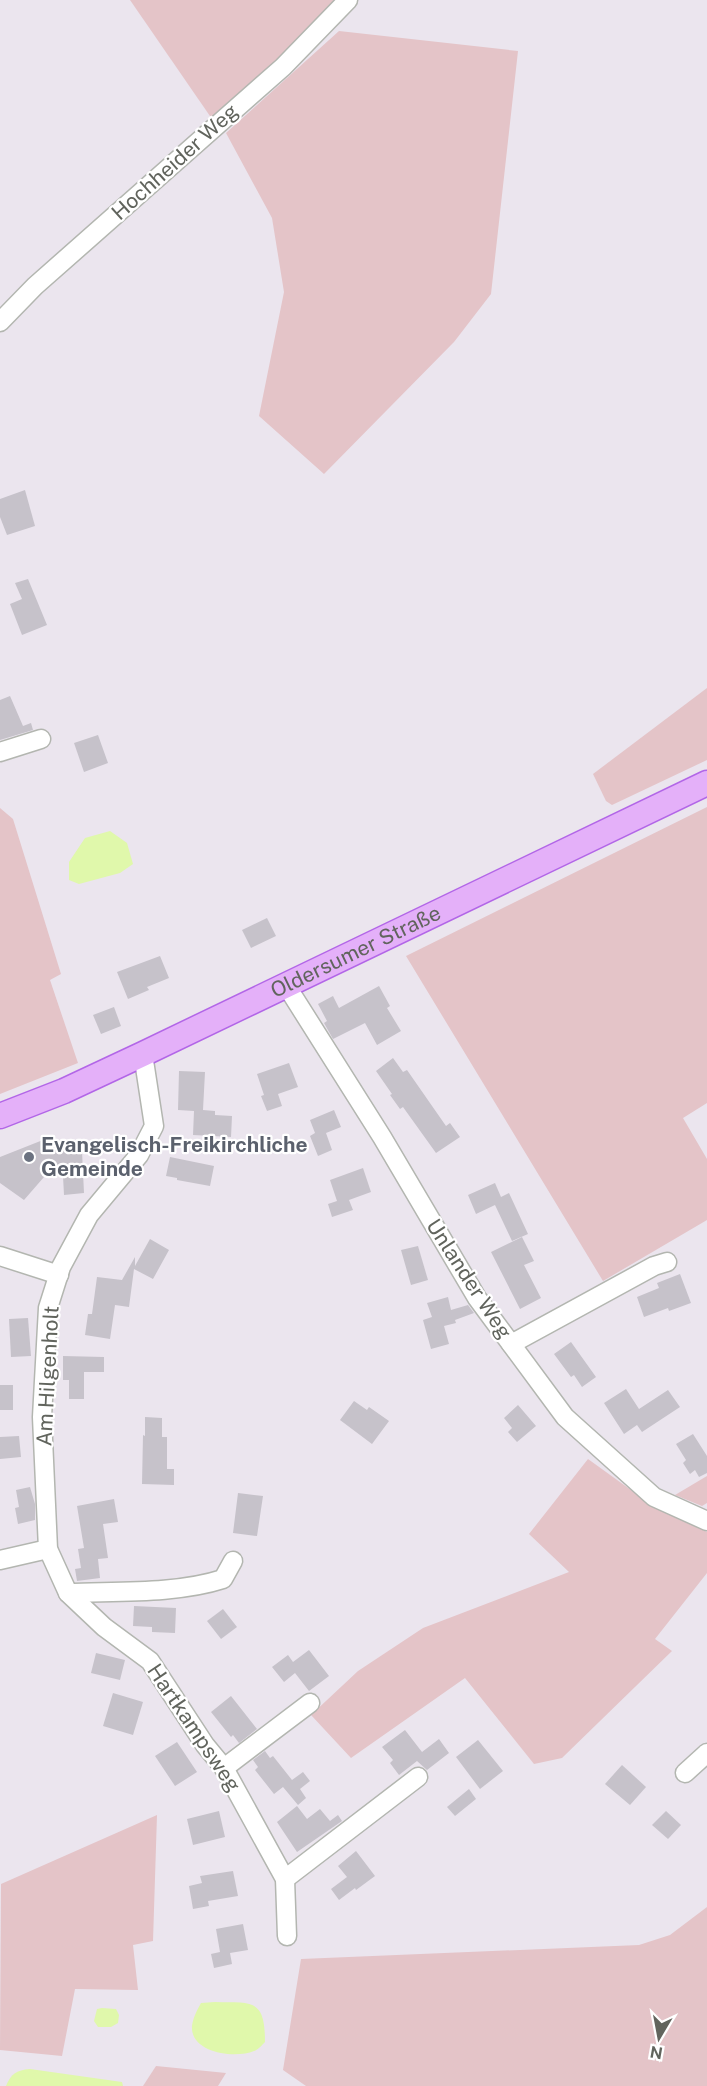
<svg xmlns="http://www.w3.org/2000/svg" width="707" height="2086" font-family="'Public Sans',sans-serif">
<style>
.green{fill:#e4c4c8}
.water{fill:#e0f8ab}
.building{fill:#c6c2ca}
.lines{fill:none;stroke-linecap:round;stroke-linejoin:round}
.minor-casing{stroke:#b3b6b0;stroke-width:21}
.major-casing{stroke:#b266e7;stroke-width:27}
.minor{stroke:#fff;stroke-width:18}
.major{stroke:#e4b0f9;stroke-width:24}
.worship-dot{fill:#6b7280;stroke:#fff;stroke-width:2}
.labels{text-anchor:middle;stroke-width:4.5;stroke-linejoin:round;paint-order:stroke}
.street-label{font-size:21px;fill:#61645d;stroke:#fff}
.worship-label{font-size:21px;font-weight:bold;fill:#5b616d;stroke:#fff;text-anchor:start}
</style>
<rect width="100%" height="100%" fill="#ebe5ee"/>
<g class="green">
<polygon points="130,0 341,0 277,66 212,119"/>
<polygon points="339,31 518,51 491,294 454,342 324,474 259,416 284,292 272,218 226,133"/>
<polygon points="707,688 707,760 612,805 606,801 593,774"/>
<polygon points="707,807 707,1103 683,1118 707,1159 707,1220 603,1281 406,956"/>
<polygon points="0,808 13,819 61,974 50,980 78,1063 0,1094"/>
<polygon points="588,1459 649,1503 707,1532 707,1573 655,1639 672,1651 562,1758 534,1764 465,1678 351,1758 311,1715 358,1671 423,1628 569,1572 529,1534"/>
<polygon points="707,1476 707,1503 702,1506 675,1495"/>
<polygon points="157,1815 153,1941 133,1945 138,1990 75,1989 62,2056 0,2050 1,1884"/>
<polygon points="707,1907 707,2086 306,2086 283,2070 301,1959 639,1945 670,1935"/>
<polygon points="156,2066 226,2073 218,2086 143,2086"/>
</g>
<g class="water">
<polygon points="110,831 127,843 133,864 120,873 79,884 69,880 69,862 85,838"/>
<path d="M215,2002c37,1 50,-4 50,40 -3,3 -7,8 -11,9 -19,8 -64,2 -62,-25 1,-8 5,-16 9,-23z"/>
<polygon points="102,2008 116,2009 119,2015 118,2023 111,2027 98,2027 94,2021 97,2009"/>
<path d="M30,2069l92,13 1,4h-117c5,-12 10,-16 24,-17z"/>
</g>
<g class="building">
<polygon points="25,490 35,526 7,535 0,517 0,499"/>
<polygon points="28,579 47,625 22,635 10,604 22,599 15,583"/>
<polygon points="10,696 23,726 31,723 33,730 0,740 0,700"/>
<polygon points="98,735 108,763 84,772 74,743"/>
<polygon points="267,918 276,936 251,948 242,930"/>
<polygon points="160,956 169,978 147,987 149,990 128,999 117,972"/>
<polygon points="379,986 390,1006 387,1008 401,1031 377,1045 365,1023 333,1039 324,1023 327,1021 318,1004 333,996 339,1008"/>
<polygon points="114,1007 121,1026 101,1034 93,1015"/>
<polygon points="393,1058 403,1072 407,1070 446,1126 450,1123 460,1137 436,1153 403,1107 400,1109 390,1095 392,1094 376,1071"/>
<polygon points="289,1063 298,1087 278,1094 282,1106 267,1111 261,1096 264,1095 257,1074"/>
<polygon points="179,1071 205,1072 203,1110 215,1111 215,1115 232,1116 231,1137 193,1135 194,1111 178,1110"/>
<polygon points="334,1110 341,1127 326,1133 332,1150 318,1156 310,1136 315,1133 310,1120"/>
<polygon points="48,1138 66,1153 82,1151 84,1193 64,1195 63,1176 44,1177 24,1200 0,1183 0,1157"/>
<polygon points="170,1157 214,1166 210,1186 177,1180 177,1178 166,1176"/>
<polygon points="363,1168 371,1192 349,1200 353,1210 332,1217 328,1204 337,1201 330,1180"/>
<polygon points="495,1183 501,1197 509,1193 528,1234 512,1241 495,1205 476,1214 468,1195"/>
<polygon points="522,1237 534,1261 524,1265 541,1298 520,1309 491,1252"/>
<polygon points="150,1239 169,1250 153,1279 134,1269 129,1307 115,1305 110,1339 85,1335 88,1314 92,1314 97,1277 122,1280 135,1257 135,1266"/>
<polygon points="418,1246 428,1280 411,1285 401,1250"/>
<polygon points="680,1274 691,1303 669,1311 668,1308 644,1317 637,1297 659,1288 657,1283"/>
<polygon points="448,1297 451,1310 468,1305 474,1313 455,1320 456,1323 444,1326 449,1344 431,1349 423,1320 432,1317 427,1303"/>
<polygon points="28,1318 31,1356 11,1357 9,1319"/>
<polygon points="571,1342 596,1377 582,1387 574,1375 571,1377 554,1354"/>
<polygon points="63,1356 104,1357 104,1372 84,1372 84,1399 69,1399 69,1380 63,1380"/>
<rect x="0" y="1385" width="13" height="25"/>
<polygon points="626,1389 639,1409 668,1390 680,1407 642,1432 637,1425 624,1434 604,1403"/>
<polygon points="354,1401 367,1410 369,1407 389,1421 372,1444 340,1420"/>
<polygon points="518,1405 536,1426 517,1442 508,1432 512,1428 504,1418"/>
<polygon points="145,1417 162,1418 162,1437 167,1437 167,1469 174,1469 174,1485 142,1484 143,1435 145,1436"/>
<polygon points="693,1434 707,1456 707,1473 699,1477 695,1470 690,1474 683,1463 686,1460 676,1444"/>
<polygon points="19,1436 21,1457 0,1459 0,1437"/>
<polygon points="30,1487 35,1504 35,1520 18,1524 15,1508 19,1507 16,1490"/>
<polygon points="238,1493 263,1496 257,1536 233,1533"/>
<polygon points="114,1499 118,1522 103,1524 108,1558 98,1559 100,1578 77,1581 75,1569 81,1568 78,1549 84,1548 77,1506"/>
<polygon points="134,1606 176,1608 175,1633 152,1632 152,1627 133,1626"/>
<polygon points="223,1609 237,1627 221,1639 207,1621"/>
<polygon points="309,1650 329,1676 309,1691 295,1673 284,1682 272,1667 288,1655 293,1662"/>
<polygon points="96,1653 125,1660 120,1680 91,1673"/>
<polygon points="113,1693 143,1702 133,1735 103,1726"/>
<polygon points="231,1696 257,1729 239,1743 233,1735 231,1737 211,1712"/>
<polygon points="405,1730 422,1752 439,1739 449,1753 427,1770 417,1761 399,1775 390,1763 393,1760 382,1747"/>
<polygon points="478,1740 503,1771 480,1789 456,1757"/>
<polygon points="177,1742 197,1772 175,1786 155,1756"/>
<polygon points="265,1751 270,1758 273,1756 292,1780 303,1772 310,1781 300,1789 306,1798 298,1805 283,1787 274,1794 255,1770 258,1767 253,1760"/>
<polygon points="622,1765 646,1787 630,1805 605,1784"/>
<polygon points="469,1789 476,1799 455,1816 447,1807"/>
<polygon points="297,1806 307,1819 320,1809 330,1821 338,1815 342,1821 297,1852 277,1822"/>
<polygon points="219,1811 225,1837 193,1845 187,1819"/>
<polygon points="666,1811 681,1825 668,1839 652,1825"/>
<polygon points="356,1851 375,1876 356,1890 355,1888 339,1900 331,1889 347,1877 338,1866"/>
<polygon points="233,1871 238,1896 208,1901 209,1906 193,1909 189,1886 202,1883 200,1876"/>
<polygon points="243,1924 248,1950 230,1953 232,1964 214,1968 211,1954 220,1952 216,1929"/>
</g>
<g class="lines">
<g class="minor-casing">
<g id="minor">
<polyline points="0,322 35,286 283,67 348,0"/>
<polyline points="0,752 41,739"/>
<polyline points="286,985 382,1137 477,1298 565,1417 654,1497 707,1521"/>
<polyline points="143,1054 154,1126 139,1155 89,1215 61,1267 48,1308 42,1417 48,1549 68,1593 104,1627 150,1661 205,1745 224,1768 285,1879 287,1936"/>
<polyline points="0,1256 59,1275"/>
<polyline points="511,1344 654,1266 667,1262"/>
<polyline points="0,1560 48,1549"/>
<path d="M68,1593c49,-2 109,1 155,-14l10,-18"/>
<polyline points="224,1768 310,1703"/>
<polyline points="685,1773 707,1753"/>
<polyline points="285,1879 418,1777"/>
</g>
</g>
<g class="major-casing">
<g id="major">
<path id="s1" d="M0,1116l64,-25 79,-37 564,-271"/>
</g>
</g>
<use href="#minor" class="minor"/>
<use href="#major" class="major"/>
</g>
<circle class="worship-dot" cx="29" cy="1157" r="6"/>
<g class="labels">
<g class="street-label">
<text transform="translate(175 162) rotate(-42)" y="7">Hochheider Weg</text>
<text dy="7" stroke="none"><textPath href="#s1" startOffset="392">Oldersumer Straße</textPath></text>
<text transform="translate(469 1279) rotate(57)" y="7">Unlander Weg</text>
<text transform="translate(48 1376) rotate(-87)" y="7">Am Hilgenholt</text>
<text transform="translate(194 1728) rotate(56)" y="7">Hartkampsweg</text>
</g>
<g class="worship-label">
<text x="41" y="1152">Evangelisch-Freikirchliche<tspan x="41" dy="24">Gemeinde</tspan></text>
</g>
</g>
<g transform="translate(659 2038) rotate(190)" stroke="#ffffff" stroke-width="4.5" paint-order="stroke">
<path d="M0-4.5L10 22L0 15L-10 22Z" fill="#61645d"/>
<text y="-9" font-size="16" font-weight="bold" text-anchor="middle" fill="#61645d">N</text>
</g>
</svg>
